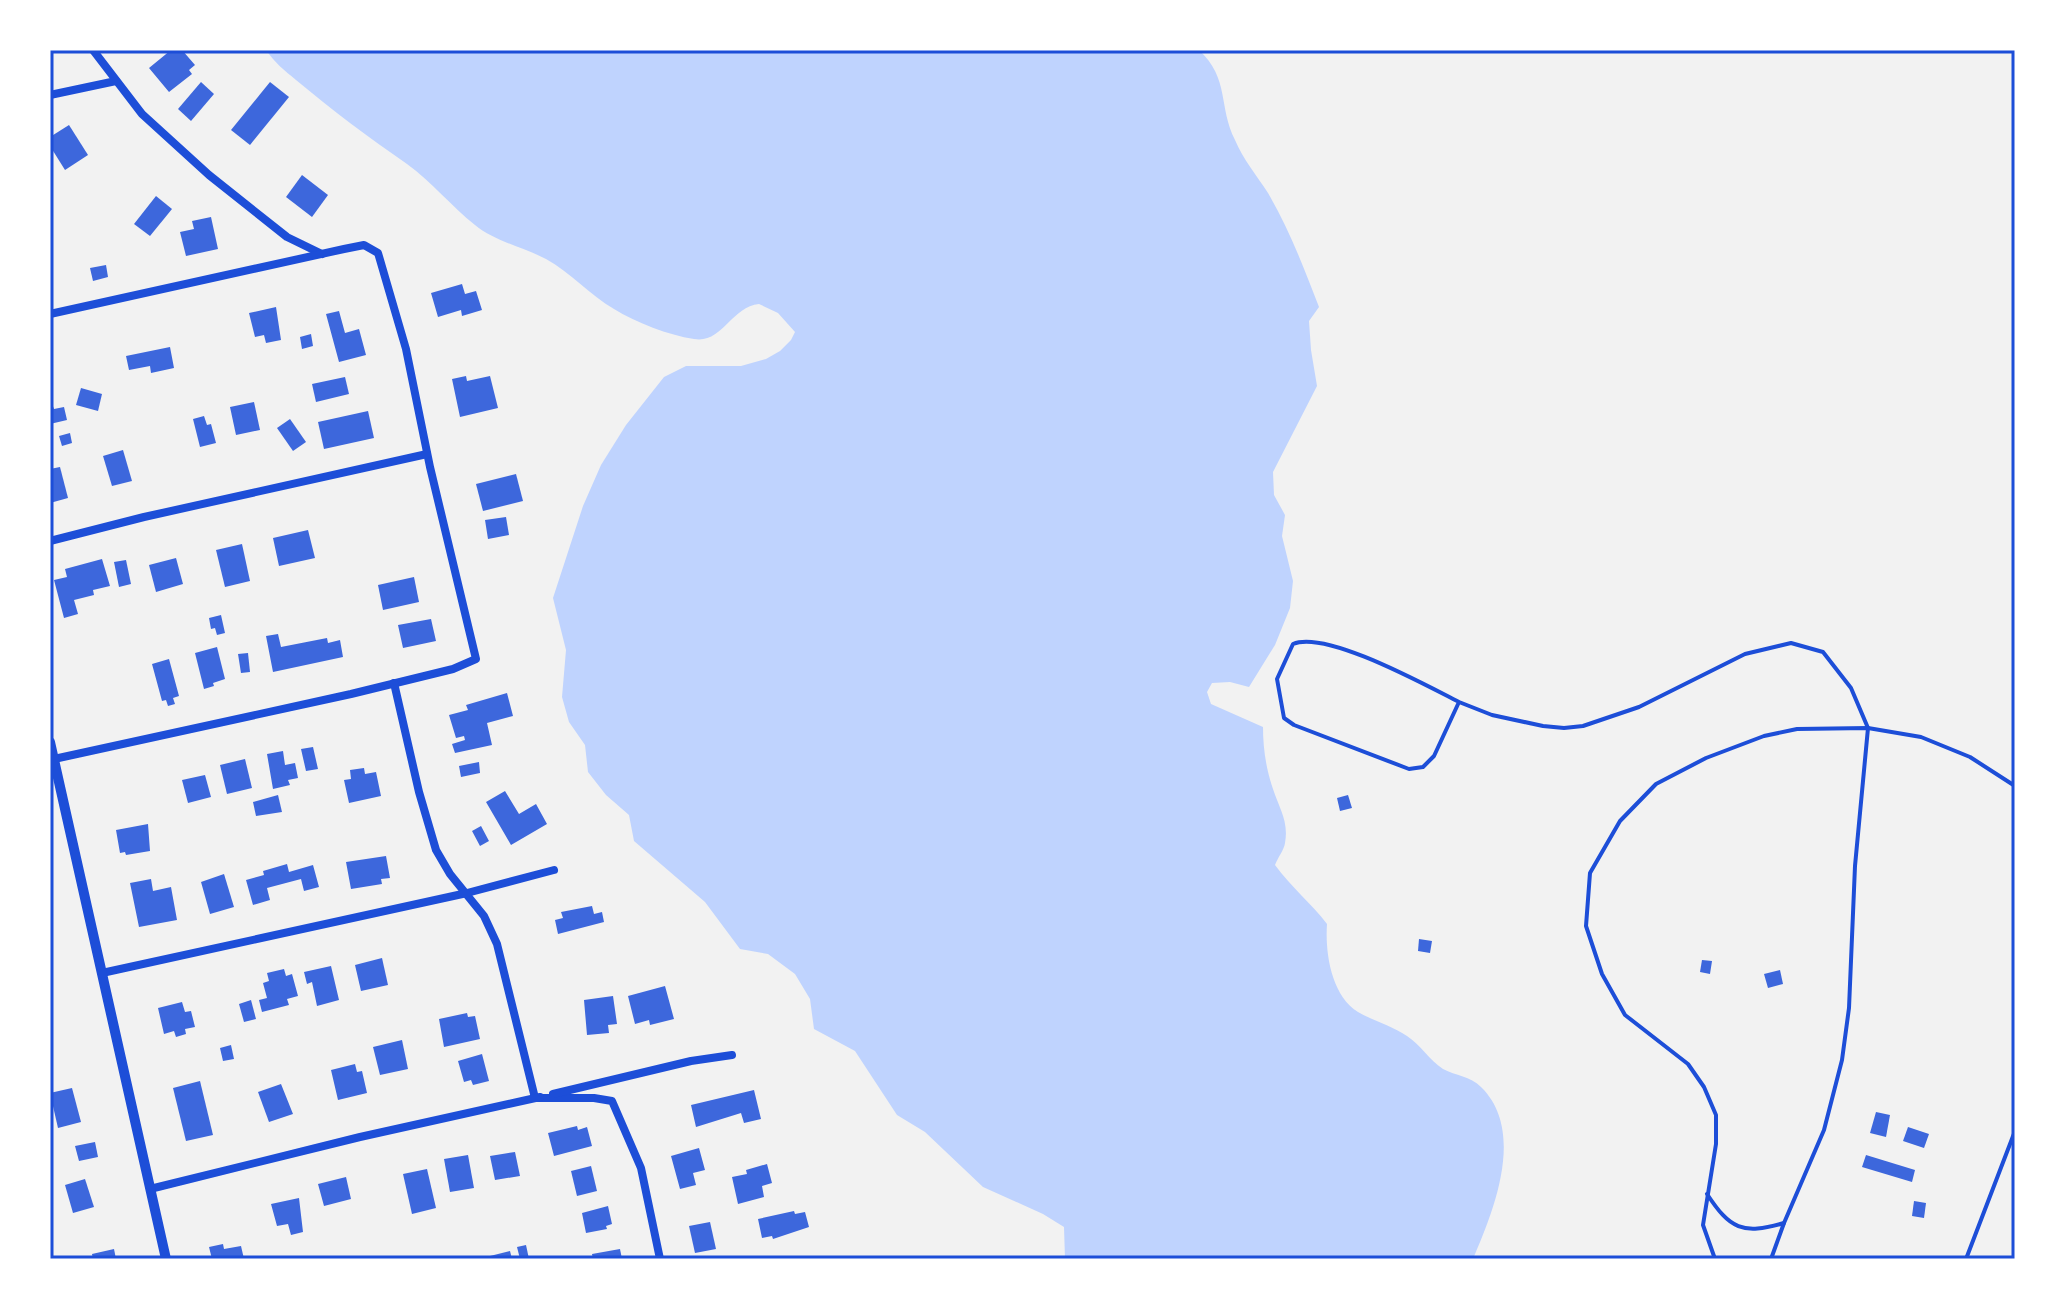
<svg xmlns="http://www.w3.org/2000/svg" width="2065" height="1309" font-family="Jost,sans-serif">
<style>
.water{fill:#bfd3fe}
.building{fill:#3d67dc}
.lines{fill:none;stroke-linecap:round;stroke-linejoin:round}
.service{stroke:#1d4ed8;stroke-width:4}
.minor{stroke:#1d4ed8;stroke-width:8}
.tertiary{stroke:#1d4ed8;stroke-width:10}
.neatline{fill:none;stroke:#1d4ed8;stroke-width:3}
</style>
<rect width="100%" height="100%" fill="#f2f2f2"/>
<path class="water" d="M266,50h933c31,29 19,56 36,90 8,19 22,36 33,53 21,36 36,75 51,114l-10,14 2,29 6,36 -44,86 1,23 11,20 -3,21 11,45 -3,27 -15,37 -26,42 -19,-5 -18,1 -5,9 4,12 52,23c0,21 3,42 10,62 6,19 16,32 12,54 -1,7 -7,14 -10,22 16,22 36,38 52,59 -2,28 4,71 31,88 16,9 34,14 49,24 14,9 22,24 36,33 13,7 27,7 38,18 45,44 13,123 -8,172h-408l-1,-32 -21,-13 -60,-27 -58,-55 -28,-17 -42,-64 -41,-22 -4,-30 -15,-25 -27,-20 -28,-5 -35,-47 -71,-61 -5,-26 -23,-20 -18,-23 -3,-27 -16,-23 -7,-25 4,-47 -13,-52 30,-92 18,-41 25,-40 38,-48 22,-11h55l25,-7 14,-8 11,-11 4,-8 -17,-19 -19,-9c-28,3 -37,40 -65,35 -26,-4 -57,-16 -80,-30 -24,-14 -43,-36 -68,-50 -23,-12 -52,-18 -71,-34 -24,-19 -43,-43 -68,-61 -39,-27 -75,-54 -111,-84 -12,-10 -21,-17 -30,-30z"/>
<g class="building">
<polygon points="171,50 182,50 195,65 189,70 192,74 169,92 149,68"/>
<polygon points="201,82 214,94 191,121 178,109"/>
<polygon points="270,82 289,97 250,145 231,130"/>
<polygon points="69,125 88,155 65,170 50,146 50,137"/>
<polygon points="302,175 328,195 312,217 286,197"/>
<polygon points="156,196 172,209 150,236 134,224"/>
<polygon points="211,217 218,249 186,256 180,232 194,229 192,221"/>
<polygon points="106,265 108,277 93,281 90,268"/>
<polygon points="462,284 465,294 476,291 482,310 462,316 461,310 438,317 431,293"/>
<polygon points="276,307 281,340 266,343 264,335 255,337 249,313"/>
<polygon points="339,311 345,333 359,329 366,355 339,362 326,314"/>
<polygon points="311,334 313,346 302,349 300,337"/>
<polygon points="170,347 174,368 151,373 150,366 129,370 126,356"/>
<polygon points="466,376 467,381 490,376 498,408 460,417 452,379"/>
<polygon points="345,377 349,394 316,402 312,384"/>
<polygon points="81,388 102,394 98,411 76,405"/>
<polygon points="50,398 54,409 64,407 67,420 50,424"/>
<polygon points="254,402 260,430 236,435 230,407"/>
<polygon points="368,411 374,438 324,449 318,422"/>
<polygon points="204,416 207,425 211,424 216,443 200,447 193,419"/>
<polygon points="290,419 306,442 293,451 277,428"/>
<polygon points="70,433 72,443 62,446 59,436"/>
<polygon points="123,450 132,481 112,486 103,456"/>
<polygon points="60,467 68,498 50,503 50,469"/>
<polygon points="516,474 523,501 483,511 476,484"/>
<polygon points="506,517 509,535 488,539 485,520"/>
<polygon points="308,530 315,558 279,566 273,538"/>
<polygon points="242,544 250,581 225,587 216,550"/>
<polygon points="176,558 183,584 156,592 149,565"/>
<polygon points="102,559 110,586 93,590 94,595 74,600 78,614 64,618 54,580 67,577 65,569"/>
<polygon points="126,560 131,584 119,587 114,562"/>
<polygon points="414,577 419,602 383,610 378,585"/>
<polygon points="221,615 225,633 217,635 215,628 211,629 209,618"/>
<polygon points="431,619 436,641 403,648 398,625"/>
<polygon points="278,634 281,647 327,638 328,643 340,640 343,657 273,672 266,636"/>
<polygon points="217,647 225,679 213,683 214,686 204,689 195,653"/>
<polygon points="248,653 250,672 241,673 238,654"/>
<polygon points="169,659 179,696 173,698 175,704 168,706 166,700 162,701 152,664"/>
<polygon points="507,693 513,716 487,723 492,745 455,753 452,744 465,740 464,736 456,738 449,715 468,710 466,705"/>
<polygon points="313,747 318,769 306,771 301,749"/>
<polygon points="283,751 285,765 295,763 298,778 288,780 290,785 273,789 267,754"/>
<polygon points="245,759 252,788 227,794 220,765"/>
<polygon points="479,762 480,773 461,777 459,766"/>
<polygon points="364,768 365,774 376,772 381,796 349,803 344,780 351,779 350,770"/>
<polygon points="205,775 211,797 188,803 182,780"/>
<polygon points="505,791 519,814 536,804 547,824 511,845 486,802"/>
<polygon points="278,795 282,812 256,816 253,802"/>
<polygon points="1348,795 1352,808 1340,811 1337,798"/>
<polygon points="148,824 150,851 126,855 125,852 120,853 116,830"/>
<polygon points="481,826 489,841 480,846 472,831"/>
<polygon points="386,856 390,878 381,879 382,884 351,889 346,862"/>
<polygon points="287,864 289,872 313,865 319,887 304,891 301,879 267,888 270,900 253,905 246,880 264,875 263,871"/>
<polygon points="224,874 234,907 210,914 201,882"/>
<polygon points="151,879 153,891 171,887 177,920 139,927 130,883"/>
<polygon points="592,906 594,914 602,912 604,922 558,934 555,920 563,918 561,912"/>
<polygon points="1419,939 1432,941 1430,953 1418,951"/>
<polygon points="382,958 388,985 361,991 355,965"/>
<polygon points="1702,960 1712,961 1710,974 1700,972"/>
<polygon points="331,966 339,1000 317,1006 312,982 307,984 304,972"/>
<polygon points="284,969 286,976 292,974 298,996 287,999 289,1005 262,1012 259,1000 267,998 263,983 269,981 267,973"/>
<polygon points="1780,970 1783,984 1768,988 1764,974"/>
<polygon points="665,986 674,1019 650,1025 649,1020 635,1024 628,996"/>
<polygon points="613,996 617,1024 608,1025 609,1033 587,1035 584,1000"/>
<polygon points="251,1000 256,1019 244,1022 239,1004"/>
<polygon points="182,1002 185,1012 191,1011 195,1027 185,1029 186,1034 176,1037 174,1031 164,1034 158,1008"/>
<polygon points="467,1013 468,1017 475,1016 480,1039 444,1047 439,1019"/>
<polygon points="402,1040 408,1069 380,1075 373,1047"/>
<polygon points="231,1045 234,1059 223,1061 220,1048"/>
<polygon points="482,1054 489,1081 473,1085 471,1080 464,1082 458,1061"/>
<polygon points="355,1064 357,1072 362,1071 367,1093 338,1100 331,1070"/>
<polygon points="200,1081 213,1135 186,1141 173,1088"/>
<polygon points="281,1084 293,1114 269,1122 258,1092"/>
<polygon points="72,1088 81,1122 58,1128 50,1093"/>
<polygon points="754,1090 761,1119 744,1123 741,1113 696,1127 691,1105"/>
<polygon points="1876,1112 1890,1115 1886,1137 1870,1133"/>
<polygon points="577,1126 578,1130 587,1127 592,1146 554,1156 548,1133"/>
<polygon points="1908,1127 1929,1134 1924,1148 1903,1141"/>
<polygon points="95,1142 98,1157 79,1161 75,1146"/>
<polygon points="699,1148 705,1170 693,1173 696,1185 680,1189 671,1156"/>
<polygon points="515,1152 520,1176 495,1180 490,1156"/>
<polygon points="468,1155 474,1188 450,1192 444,1159"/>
<polygon points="1866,1155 1915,1170 1912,1182 1862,1167"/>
<polygon points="767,1164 772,1183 762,1186 764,1197 738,1204 732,1177 747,1174 746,1170"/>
<polygon points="591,1166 597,1191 577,1196 571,1171"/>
<polygon points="427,1169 436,1208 412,1214 403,1174"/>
<polygon points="346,1177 351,1199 324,1206 318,1184"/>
<polygon points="85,1179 94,1207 73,1213 65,1185"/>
<polygon points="299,1198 303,1232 291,1235 288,1224 277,1226 271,1204"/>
<polygon points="1914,1201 1926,1203 1924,1218 1912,1216"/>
<polygon points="608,1206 612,1224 606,1226 607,1229 586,1233 582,1213"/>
<polygon points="794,1211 795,1214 805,1212 809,1227 773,1239 772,1236 762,1238 758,1219"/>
<polygon points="710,1222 716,1249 695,1253 689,1226"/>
<polygon points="223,1244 224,1249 241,1246 244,1259 212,1259 209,1247"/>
<polygon points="526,1245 529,1259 520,1259 517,1247"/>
<polygon points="114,1249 116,1259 93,1259 92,1254"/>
<polygon points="620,1249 622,1259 593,1259 592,1254"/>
<polygon points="510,1251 512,1259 482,1259 482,1258"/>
</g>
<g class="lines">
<g class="service">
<path d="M1459,702c-34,-17 -133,-72 -166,-58l-16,35 7,39 10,7 115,44 14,-2 11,-11 25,-54 33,13 51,11 21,2 19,-2 56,-19 106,-53 46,-11 32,9 28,36 17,40 -13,138 -6,142 -7,52 -18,70 -40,93 -13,36"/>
<path d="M1707,1194c23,35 35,41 77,29"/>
<polyline points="1715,1259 1703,1225 1716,1144 1716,1115 1704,1087 1688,1064 1625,1015 1602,974 1586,926 1590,873 1620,821 1656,784 1706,758 1764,736 1797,729 1868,728 1921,737 1970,757 2015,786"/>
<polyline points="1966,1259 2015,1131"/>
</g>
<g class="minor">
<polyline points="93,50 142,114 209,175 287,237 322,254"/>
<polyline points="50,95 116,81"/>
<polyline points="50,314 344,249 364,245 378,253 406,349 430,467 476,659 453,669 351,694 54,759"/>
<polyline points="50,541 144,517 427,454"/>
<polyline points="394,683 419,792 436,850 450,874 484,916 497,944 535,1098 594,1098 612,1101 641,1168 660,1259"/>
<polyline points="102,973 467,893 554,870"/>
<polyline points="553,1094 691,1061 732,1055"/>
<polyline points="150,1189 360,1137 540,1097"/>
</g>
<polyline class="tertiary" points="50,742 166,1259"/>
</g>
<rect width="2065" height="1309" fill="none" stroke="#ffffff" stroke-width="104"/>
<rect x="52" y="52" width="1961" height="1205" class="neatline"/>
</svg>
